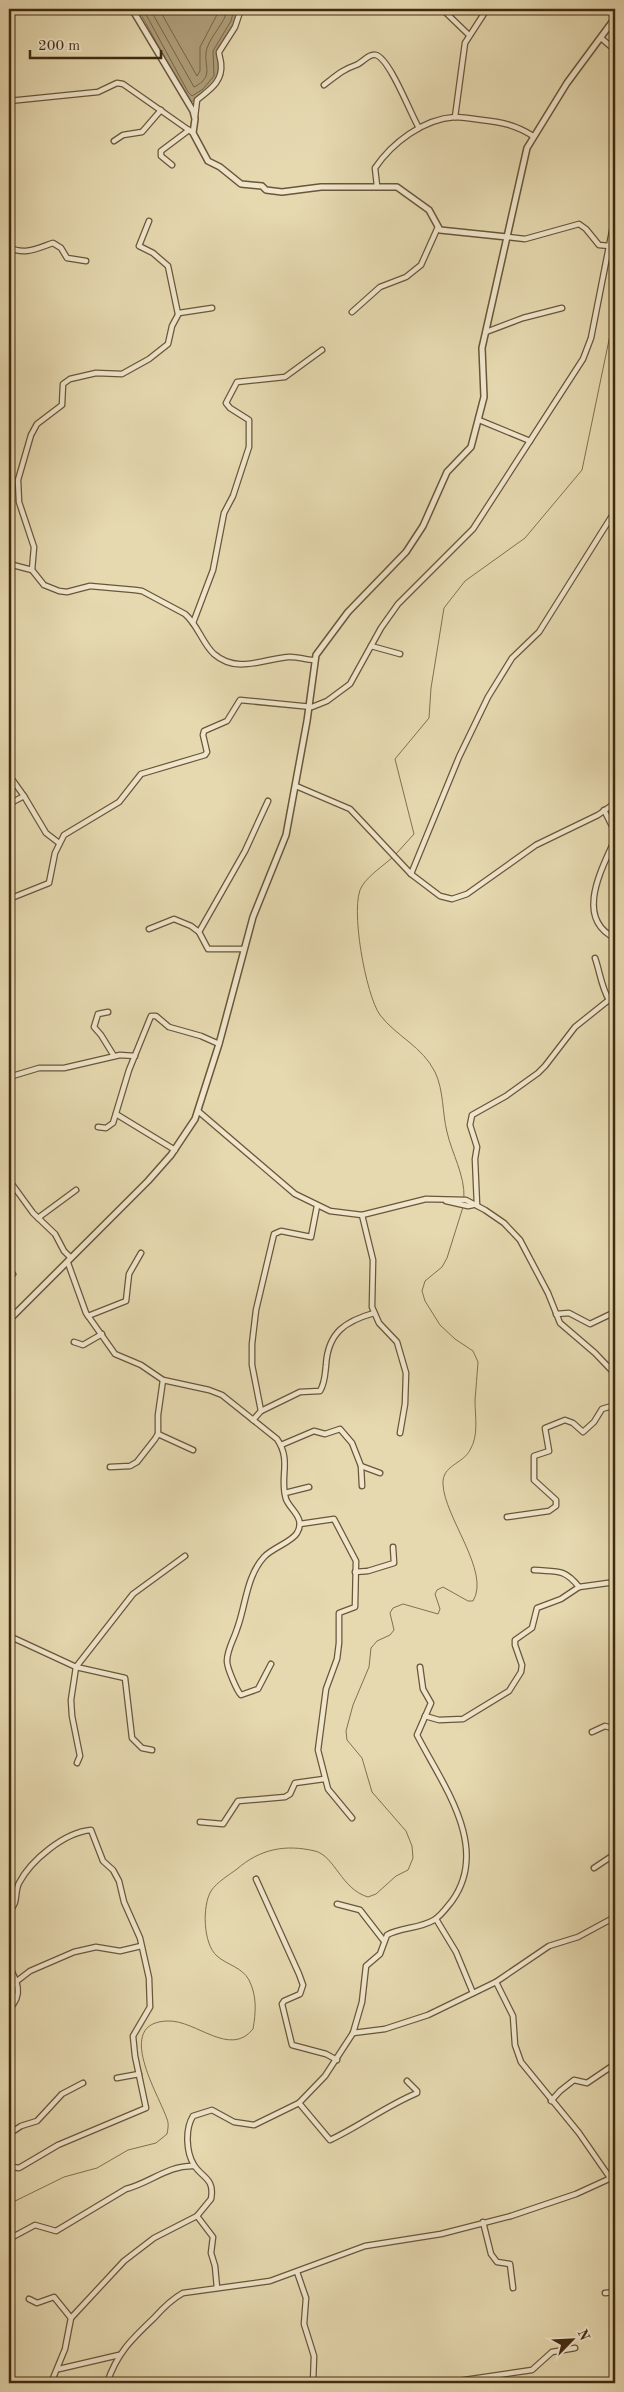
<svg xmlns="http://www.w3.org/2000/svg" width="624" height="2392" font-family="'Old Standard TT',serif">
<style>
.water{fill:#ae9e7a;stroke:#827050}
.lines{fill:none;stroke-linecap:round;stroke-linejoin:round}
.shore{stroke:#776446;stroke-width:1}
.stream{stroke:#827050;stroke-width:1}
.minor-casing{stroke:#6a5639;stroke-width:7}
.tertiary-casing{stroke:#6a5639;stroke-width:8}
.minor{stroke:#efe6cc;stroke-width:4.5}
.tertiary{stroke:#efe6cc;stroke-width:5}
</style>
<rect width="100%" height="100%" fill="#e6d9b0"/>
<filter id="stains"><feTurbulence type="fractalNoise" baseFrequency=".004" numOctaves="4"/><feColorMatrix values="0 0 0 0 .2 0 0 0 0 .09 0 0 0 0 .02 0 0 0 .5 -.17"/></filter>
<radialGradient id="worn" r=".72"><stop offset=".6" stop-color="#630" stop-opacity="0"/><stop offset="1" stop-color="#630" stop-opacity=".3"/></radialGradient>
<polygon class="water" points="138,9 239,9 236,23 220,48 219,77 214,86 190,103"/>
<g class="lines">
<g class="shore">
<polyline points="143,9 188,92 192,96 203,89 214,76 213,51 231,21 234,9"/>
<path d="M150,9l44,78c22,-11 8,-22 13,-39 5,-14 17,-24 21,-39"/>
<polyline points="159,9 197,76 200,71 200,47 220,9"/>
</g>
<g class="stream">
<polyline points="396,854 414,834 395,759 429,718 431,688 444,608 465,581 525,538 582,470 615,311"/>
<path d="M393,857c-10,9 -24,18 -31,29 -13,19 4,110 18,129 17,22 42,31 55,57 9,19 7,40 12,60 5,22 18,43 17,66"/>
<path d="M9,2204l55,-27 33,-9 31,-18 28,-7 11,-9c1,-6 2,-10 0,-15 -8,-24 -54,-97 1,-98 28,-1 62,37 85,8 3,-17 4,-33 -4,-49 -7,-13 -22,-15 -32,-24 -14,-12 -15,-50 -6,-65 6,-9 18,-16 26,-22 23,-20 48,-25 78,-18 20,5 26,38 53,46l8,-3 20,-18 12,-6 5,-12 -1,-12 -6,-15 -34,-39 -10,-34 -15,-18 -1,-9 7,-26 16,-38 2,-19 6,-7 13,-6 4,-5 -4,-17 3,-5 10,-4 35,10 2,-5 -5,-15 2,-4 6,-3 25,14h5c18,-29 -29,-84 -30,-117 -1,-19 20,-20 27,-34 9,-15 5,-33 5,-50 1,-12 2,-25 3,-38l-5,-11 -18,-12 -15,-14 -15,-24 -3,-10 3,-10 17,-14 5,-9 16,-51"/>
</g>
<g class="minor-casing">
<g id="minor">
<polyline points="442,9 469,35"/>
<polyline points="601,38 615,50"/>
<path d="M324,85c13,-10 18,-15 32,-20 6,-2 13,-12 20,-10 14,4 35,60 43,73"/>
<polyline points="9,101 98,92 117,83 123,84 193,133"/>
<path d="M195,117l2,-17c12,-10 26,-18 24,-36 0,-4 -2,-8 -2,-12l16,-25 6,-18"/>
<polyline points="455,117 465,43 487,9"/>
<polyline points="114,141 123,135 142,132 161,110"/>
<polyline points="172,165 161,156 161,151 189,130"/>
<path d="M377,186l-2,-18c17,-25 48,-49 80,-51 8,0 18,2 27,3 19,2 34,5 51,16"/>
<polyline points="149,221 139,246 153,253 168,266 178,314"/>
<polyline points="507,237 525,239 579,224 586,229 599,245 610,246"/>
<path d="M9,247c15,9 29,1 44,-4l8,5 6,10 19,3"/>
<polyline points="352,312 380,287 406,277 421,265 438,227"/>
<polyline points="486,332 523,318 562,308"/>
<polyline points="479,420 530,441"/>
<path d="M9,564l23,6 12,15 15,6 8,1 23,-6 45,4 7,1 43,23c13,11 17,29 29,40 23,20 49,5 74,3 9,-1 17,3 26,3"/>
<polyline points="32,570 34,547 19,502 18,480 31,435 37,424 62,405 63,384 70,379 96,373 122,374 149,359 168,344 172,326 179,313 212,308"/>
<polyline points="193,623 213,570 224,513 233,496 249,447 249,420 230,408 226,403 237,382 285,377 322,350"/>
<polyline points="371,646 400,654"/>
<polyline points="9,775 24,796"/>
<polyline points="296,786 350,809 411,874 440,896 452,899 467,894 536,845 598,815 615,803"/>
<polyline points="9,804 24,796 46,833 59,843"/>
<polyline points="604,810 615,832"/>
<path d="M615,839c-13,30 -41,79 0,99"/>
<polyline points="411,874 459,757 488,697 512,658 539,632 615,511"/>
<polyline points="9,899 49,883 55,853 64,835 119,802 141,774 205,755 207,752 203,735 204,731 227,721 240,700 312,707 327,701 350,684 381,628 398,604 473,529 583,359 591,338 615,216"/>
<polyline points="149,929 174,919 191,926 199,932"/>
<polyline points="243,949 208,949 199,932 245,851 268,801"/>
<path d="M595,958c5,14 6,28 14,42"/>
<polyline points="108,1012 98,1014 94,1027 101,1035 114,1056"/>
<polyline points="9,1077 39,1068 64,1068 120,1055 135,1056"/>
<polyline points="198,1111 295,1194 330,1211 362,1215 426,1199 466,1200 485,1210 504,1223 520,1240 548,1293 560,1323 595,1353 615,1374"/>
<polyline points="116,1114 175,1150"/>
<polyline points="98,1127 106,1128 113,1123 129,1070 151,1016 156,1016 169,1027 201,1036 219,1044"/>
<polyline points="9,1180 33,1213 55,1234 64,1251 71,1258"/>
<polyline points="446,1201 468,1206 473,1205"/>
<polyline points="477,1205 475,1159 477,1147 470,1125 472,1115 506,1096 538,1073 545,1066 575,1027 615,995"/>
<polyline points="362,1215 373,1260 372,1307 379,1323 397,1342 406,1373 405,1404 400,1433"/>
<polyline points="38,1218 76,1190"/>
<path d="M68,1263l18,50 29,41 26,11 22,15 46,10 13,5 55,44c15,22 2,38 9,60 4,11 20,19 11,34 -5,9 -25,15 -33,24 -18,20 -18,48 -27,72 -3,10 -10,21 -10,32 0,7 10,30 14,34l17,-6 13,-25"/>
<polyline points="9,1277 13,1274"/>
<polyline points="556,1314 569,1313 590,1324 615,1312"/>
<polyline points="88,1316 126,1301 129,1274 141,1253"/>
<polyline points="74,1342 83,1345 102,1334"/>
<path d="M261,1411l39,-19 20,-1c5,-8 5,-17 6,-26 2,-33 20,-44 48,-52"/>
<polyline points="253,1420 261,1411 252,1365 252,1344 256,1310 274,1234 281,1231 311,1237 317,1206"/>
<polyline points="158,1434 193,1450"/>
<polyline points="281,1445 314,1431 325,1434 340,1429 352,1443 361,1466 380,1473"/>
<polyline points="361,1466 362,1486"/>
<polyline points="110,1467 130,1466 137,1462 155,1439 158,1434 158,1415 163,1380"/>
<polyline points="285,1493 309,1487"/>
<polyline points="507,1517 549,1511 556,1506 556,1500 534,1480 534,1456 549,1451 545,1428 565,1420 573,1423 583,1432 594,1422 602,1409 615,1405"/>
<polyline points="300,1524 334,1519 356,1561 355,1607 339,1613 339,1643 337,1659 326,1689 318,1750 328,1789 352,1818"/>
<path d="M534,1570c23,2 30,-2 45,17"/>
<polyline points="355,1572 368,1571 394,1563 393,1547"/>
<polyline points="9,1636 76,1667 125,1678 132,1738 142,1748 152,1750"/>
<polyline points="425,1716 439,1720 463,1719 509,1691 521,1672 522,1665 515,1645 515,1640 532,1628 537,1608 561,1599 579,1587 615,1582"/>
<polyline points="592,1732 605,1726 615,1729"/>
<polyline points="77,1763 80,1756 72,1716 71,1700 76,1667 133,1594 185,1556"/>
<polyline points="200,1822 223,1824 238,1801 285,1797 290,1794 295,1783 324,1779"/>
<polyline points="594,1868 615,1854"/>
<polyline points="256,1879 299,1974 303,1985 300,1994 284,2001 282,2004 292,2045 326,2054 337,2060"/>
<polyline points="337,1904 360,1910 384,1941"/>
<path d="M9,1911c10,-8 5,-18 10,-28 12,-23 46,-51 72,-53l12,31 10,9 6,11 5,21 16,36 9,40 1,29 -17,29 2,20 11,52 -88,37 -39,23 -6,-1 -4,-5"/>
<polyline points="436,1919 456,1952 473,1993"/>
<path d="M9,1966c8,15 15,29 0,43"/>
<polyline points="17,1981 30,1971 74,1952 96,1947 120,1951 141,1946"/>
<polyline points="496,1982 513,2016 515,2045 521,2062 579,2133 615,2185"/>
<polyline points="353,2033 385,2029 428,2015 496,1982 549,1946 578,1937 615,1917"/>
<polyline points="117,2078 139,2074"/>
<polyline points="551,2101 560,2091 574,2080 587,2083 615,2064"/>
<path d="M299,2103l31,37c30,-14 56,-34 87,-47v-2l-10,-10"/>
<polyline points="9,2134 21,2126 37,2121 62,2094 83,2083"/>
<polyline points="197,2216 213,2237 211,2253 215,2266 217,2288"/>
<polyline points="483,2222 491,2254 497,2262 510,2264 513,2288"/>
<path d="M9,2239l26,-14 21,6 70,-42c24,-6 42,-24 68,-23"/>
<polyline points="297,2272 306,2298 304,2324 314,2356 313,2383"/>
<polyline points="605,2293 615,2292"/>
<polyline points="29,2299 37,2303 54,2297 71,2318"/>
<polyline points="59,2369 119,2355"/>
<path d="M51,2383l14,-34 6,-31 53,-57 30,-23 43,-22 14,-17c4,-21 -9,-21 -17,-34 -8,-13 -9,-36 -1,-49l19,-6 22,12 20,3 45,-22 26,-27 28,-43 9,-31 4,-36 14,-12 7,-19c14,-8 32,-6 47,-15 7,-4 13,-13 18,-19 39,-54 -10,-117 -35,-166l14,-32 -8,-14 -3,-22"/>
<path d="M107,2383c10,-30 24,-43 47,-65 8,-9 18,-19 29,-25l87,-12 95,-35 76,-12 70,-18 65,-22 35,-16"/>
<polyline points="444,2383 532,2370 552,2352 575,2348"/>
</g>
</g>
<g class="tertiary-casing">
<g id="tertiary">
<polyline points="132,9 193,111 195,119 193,133 208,161 220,167 241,184 262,186 266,190 282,192 321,187 397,187 429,210 440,230 507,237"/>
<polyline points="9,1320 148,1181 171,1155 195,1119 219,1044 253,917 286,835 307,721 316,655 348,612 406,552 423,526 447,472 471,447 484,397 482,348 527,148 567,83 615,18"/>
</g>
</g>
<use href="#minor" class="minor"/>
<use href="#tertiary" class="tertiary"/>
</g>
<rect width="624" height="2392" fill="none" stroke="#e6d9b0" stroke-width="30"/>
<rect x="10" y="10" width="604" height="2372" fill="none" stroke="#402a11" stroke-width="2.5"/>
<rect x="15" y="15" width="594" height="2362" fill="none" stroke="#402a11"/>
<g transform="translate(572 2340) rotate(66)" stroke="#efe6cc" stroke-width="4" paint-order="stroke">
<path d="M0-4L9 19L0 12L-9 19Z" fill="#402a11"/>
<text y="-8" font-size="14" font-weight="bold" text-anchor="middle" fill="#402a11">N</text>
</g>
<path d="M30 50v8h131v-8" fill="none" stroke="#402a11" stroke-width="2.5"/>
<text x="38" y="50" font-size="15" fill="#402a11" stroke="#efe6cc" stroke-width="4" paint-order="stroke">200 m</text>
<rect width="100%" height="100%" filter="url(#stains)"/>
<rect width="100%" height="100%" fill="url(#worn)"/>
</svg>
